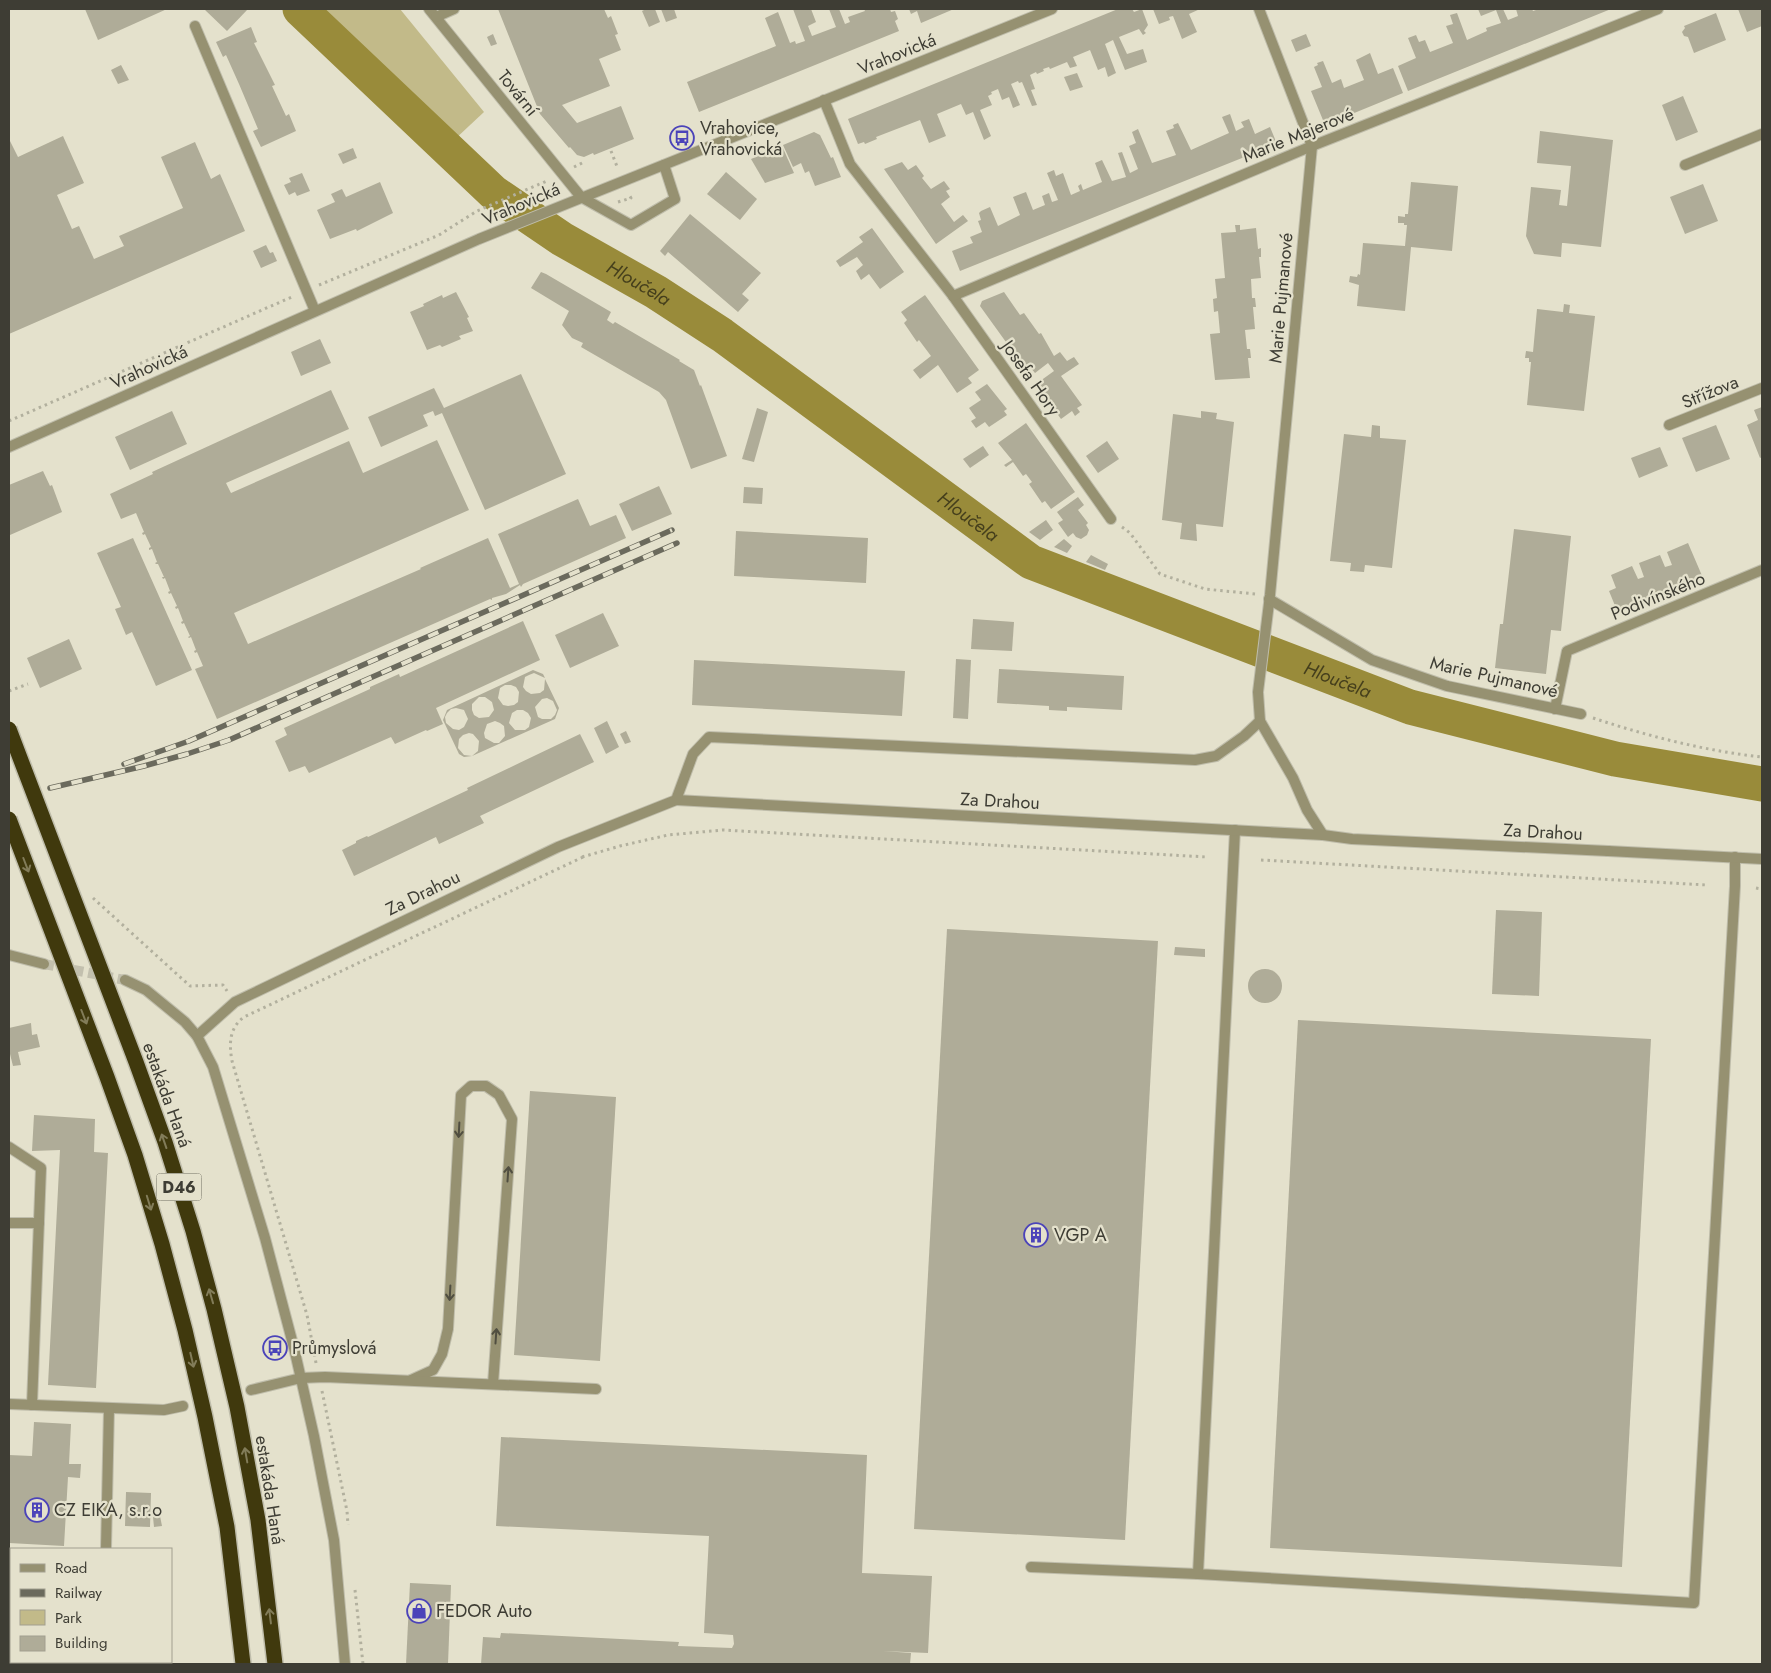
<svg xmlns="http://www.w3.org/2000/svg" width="1771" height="1673" font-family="Jost,sans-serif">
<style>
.green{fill:#c2ba89}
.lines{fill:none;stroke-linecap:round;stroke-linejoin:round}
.river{stroke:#998b3a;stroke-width:35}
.building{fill:#afac98;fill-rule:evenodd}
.minor-tunnel{stroke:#c3c0ae;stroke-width:10;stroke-dasharray:10 5;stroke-linecap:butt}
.service-casing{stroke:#bfbdab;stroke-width:12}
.minor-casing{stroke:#bfbdab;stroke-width:12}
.tertiary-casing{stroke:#bfbdab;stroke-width:12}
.path{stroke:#b2b09e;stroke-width:3;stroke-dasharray:2.5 4;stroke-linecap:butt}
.service{stroke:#969171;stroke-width:10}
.minor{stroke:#969171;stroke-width:10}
.tertiary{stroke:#969171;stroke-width:10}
.rail-casing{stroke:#6b6a5d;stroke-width:5.5}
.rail{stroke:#e4e1cc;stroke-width:4;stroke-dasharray:11;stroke-linecap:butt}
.motorway-bridge-casing{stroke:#bfbdab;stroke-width:18;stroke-linecap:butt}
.motorway-bridge{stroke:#40390d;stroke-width:15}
.oneway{stroke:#827c59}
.oneway2{stroke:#504e40}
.labels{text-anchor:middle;stroke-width:4.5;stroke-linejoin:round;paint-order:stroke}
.shield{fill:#e4e1cc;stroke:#706e62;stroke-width:1}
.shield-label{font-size:16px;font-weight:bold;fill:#3e3d34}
.street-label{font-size:18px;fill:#3e3d34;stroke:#e4e1cc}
.poi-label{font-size:18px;fill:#3e3d34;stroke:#e4e1cc;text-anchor:start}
.water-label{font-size:19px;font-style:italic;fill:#453f1c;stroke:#e4e1cc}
</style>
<rect width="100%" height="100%" fill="#e4e1cc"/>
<polygon class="green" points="282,9 400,9 484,112 438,155"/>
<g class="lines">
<path class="river" id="s1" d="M300,9l193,183 69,47 94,53 66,43 309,227 379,145 205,52 147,25"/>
</g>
<g class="building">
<polygon points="85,9 167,9 98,40"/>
<polygon points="204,9 248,9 227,31"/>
<polygon points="498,9 604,9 608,18 611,16 618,34 615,35 621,50 599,59 610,86 562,105 577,123 621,106 634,139 594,155 593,153 584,157 577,155 570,147 569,148 540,114"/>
<polygon points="646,9 655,9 660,22 649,27 642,11"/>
<polygon points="661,9 674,9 677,18 666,22"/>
<polygon points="793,9 811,9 816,22 808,26 812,36 836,27 829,9 839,9 845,24 850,22 848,17 865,11 864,9 890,9 891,12 895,11 898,19 895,21 899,31 699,112 687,82 776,46 765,18 778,12 790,43 795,41 796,44 805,41"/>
<polygon points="909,9 954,9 921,23 917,11 911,14"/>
<polygon points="1118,9 1132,9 1134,12 1142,9 1148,25 1144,31 1146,33 1143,35 1139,29 1119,37 1127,54 1143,49 1147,62 1125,70 1113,40 1105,44 1116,73 1108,77 1105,67 1098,70 1090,50 1073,57 1077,66 1070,68 1067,62 1050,69 1049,67 1043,69 1044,71 1037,74 1036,72 1030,75 1035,89 1031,90 1037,105 1032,106 1022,82 1019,83 1018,81 1011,84 1020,105 1013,108 1009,97 1002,100 998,89 991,92 992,94 988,96 992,105 980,110 991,136 984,140 973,112 966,115 961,104 937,114 946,136 929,143 920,120 876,137 877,139 865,144 864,142 858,144 848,119"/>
<polygon points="1153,9 1200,9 1189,14 1197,32 1182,39 1173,16 1169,17 1170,20 1159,24"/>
<polygon points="1478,9 1503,9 1508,20 1518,16 1516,9 1532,9 1533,11 1539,9 1611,9 1408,91 1398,66 1416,58 1408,38 1416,35 1419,42 1425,40 1430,52 1453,43 1446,26 1453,24 1450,15 1457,13 1467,40 1487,31 1486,28 1501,23 1496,10 1481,16"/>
<polygon points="1738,9 1762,9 1762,26 1747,32"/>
<polygon points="1716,13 1726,40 1694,53 1688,37 1684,36 1682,32 1685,28 1684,26"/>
<polygon points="251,27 257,42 254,43 275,85 272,86 286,116 289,114 296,131 261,147 253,131 258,129 239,84 226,55 223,57 216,42"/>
<polygon points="493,34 497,44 491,46 487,37"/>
<polygon points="1306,34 1311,46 1296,52 1291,40"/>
<polygon points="1370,53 1378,74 1393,68 1403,93 1325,125 1311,91 1322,87 1314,67 1318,65 1317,63 1323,61 1332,83 1341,79 1344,88 1364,80 1356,60"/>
<polygon points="121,65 129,80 118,84 111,70"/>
<polygon points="1077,73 1083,87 1070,91 1064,77"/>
<polygon points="1683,96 1698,132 1676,141 1662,105"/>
<polygon points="1230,114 1236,131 1244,127 1241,122 1249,119 1255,134 1270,127 1277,144 960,271 952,251 973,243 970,237 982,232 978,221 981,220 979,213 981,211 990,207 998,226 1020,215 1013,197 1026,192 1033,210 1045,205 1042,196 1049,193 1052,202 1058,200 1047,173 1054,170 1056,176 1063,173 1071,195 1080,191 1078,186 1081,184 1083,190 1102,182 1095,163 1102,160 1112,181 1126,177 1118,153 1122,152 1130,173 1138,169 1129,146 1136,143 1132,132 1138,129 1152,163 1176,155 1166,131 1174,128 1173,125 1178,123 1191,150 1229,133 1222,117"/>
<polygon points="1540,131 1613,140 1601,247 1564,243 1562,243 1561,257 1534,254 1526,236 1531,187 1561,190 1559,205 1567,206 1571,166 1537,163"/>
<polygon points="814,132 820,135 831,158 833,157 841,177 815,186 809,171 805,173 801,163 793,167 783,145"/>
<polygon points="63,136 84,183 57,195 72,229 79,226 94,259 124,246 119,236 183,208 161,157 195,142 211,179 220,174 245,231 9,334 9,139 18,157"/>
<polygon points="782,146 794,173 765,183 751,159"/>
<polygon points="353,148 357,158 343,164 338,154"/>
<polygon points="902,162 908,170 916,165 924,176 922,178 931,189 944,181 950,189 946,191 950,197 941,204 954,222 963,215 968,221 936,244 884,169"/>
<polygon points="726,172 757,199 740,220 707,194"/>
<polygon points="302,173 310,191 297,196 295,192 289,195 284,185 291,182 289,178"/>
<polygon points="380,182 393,213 357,231 356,229 330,239 317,210 335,202 331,194 342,189 346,197"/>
<polygon points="1411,182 1458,186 1452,251 1411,247 1405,311 1357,306 1359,285 1349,282 1350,276 1357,277 1358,274 1360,275 1363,243 1405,246 1407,225 1404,225 1404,223 1398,223 1398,216 1405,217 1405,214 1408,214"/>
<polygon points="1703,184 1718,221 1685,234 1670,197"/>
<polygon points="690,214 761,273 742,294 749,300 738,312 668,252 665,256 660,251"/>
<polygon points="1235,225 1240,225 1240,230 1256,228 1258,249 1261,248 1261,257 1259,257 1261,278 1251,279 1252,298 1255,298 1256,307 1253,307 1255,329 1245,330 1247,349 1250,349 1251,358 1248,358 1250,378 1215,380 1210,334 1220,333 1218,311 1214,312 1213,299 1217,298 1215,279 1225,278 1221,233 1236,232"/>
<polygon points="872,228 904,272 880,289 869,274 861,280 856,271 863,265 857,257 840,267 836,261 863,242 859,237"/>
<polygon points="266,245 270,253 273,252 277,261 261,268 253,251"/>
<polygon points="541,272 546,274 611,312 607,320 613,324 615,322 680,360 679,361 694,370 700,386 701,385 727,456 691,469 666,400 659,392 581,347 583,343 572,338 562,325 569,311 531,288"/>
<polygon points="456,292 469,317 467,318 473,331 459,336 461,339 442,347 440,345 427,350 410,312 424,306 423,304 442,295 443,298"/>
<polygon points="1004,292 1020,315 1024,313 1039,334 1041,333 1054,356 1060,352 1067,361 1074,357 1079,364 1061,376 1082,405 1077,408 1080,412 1075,416 1072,411 1061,419 1036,384 1054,371 1048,363 1035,373 1030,367 1026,370 980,306 982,301"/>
<polygon points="925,295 979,370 968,378 972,383 957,393 938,365 920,379 913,370 931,356 919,340 917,342 904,323 907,320 901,312"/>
<polygon points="1564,304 1570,305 1569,313 1595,316 1584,411 1527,405 1531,362 1529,362 1529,358 1525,358 1526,351 1533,352 1537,309 1563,312"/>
<polygon points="320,339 331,363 301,376 291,352"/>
<polygon points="521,374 566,474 485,510 442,413 435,416 433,411 423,415 428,426 381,447 368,417 434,388 444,408"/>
<polygon points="987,384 1007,409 1004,411 1007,415 989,427 985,422 976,428 971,421 976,418 969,408 981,400 975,392"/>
<polygon points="331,390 349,429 226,483 231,493 349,441 363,473 437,440 469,510 234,613 248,644 421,569 420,568 488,538 510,588 519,584 498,534 578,499 590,526 616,515 626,538 523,584 521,587 520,585 506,594 492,598 492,600 490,599 217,719 195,669 203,666 197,652 195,653 194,651 196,650 191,637 189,638 188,637 190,636 184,623 182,624 181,622 183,621 178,608 176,609 175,607 177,606 171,593 169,594 168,592 170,591 165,578 163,579 162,577 164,577 158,564 156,564 155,563 157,562 152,549 149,550 149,548 151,547 145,534 143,535 142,533 144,532 136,513 121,519 110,494 153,474 152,472"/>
<polygon points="1762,407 1762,457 1760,458 1747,425 1758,420 1754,410"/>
<polygon points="757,408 768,412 754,462 742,459"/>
<polygon points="172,411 187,444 130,470 115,437"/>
<polygon points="1201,411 1217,413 1216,419 1234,422 1223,527 1196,524 1197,541 1180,539 1182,523 1162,520 1173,414 1201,418"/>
<polygon points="1026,423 1075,492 1051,509 1045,501 1042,503 1029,484 1032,482 1026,474 1023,476 1013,462 1006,467 1004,465 1012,460 998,443"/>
<polygon points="1372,425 1380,426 1380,438 1406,440 1392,568 1365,565 1364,572 1350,571 1351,563 1330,561 1344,434 1371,437"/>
<polygon points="1716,425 1730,459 1696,472 1682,438"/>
<polygon points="1107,441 1119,459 1098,473 1086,456"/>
<polygon points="983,446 989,455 970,468 963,459"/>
<polygon points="1660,447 1668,466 1639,478 1631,458"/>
<polygon points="43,471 50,486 52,485 62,512 10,535 9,485"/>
<polygon points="659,486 672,514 632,531 619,504"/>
<polygon points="744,487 763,488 762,504 743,503"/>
<polygon points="1078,497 1084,505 1078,510 1088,523 1086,525 1089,530 1087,535 1081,539 1076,537 1073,533 1068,537 1058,523 1063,520 1057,512"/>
<polygon points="1046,520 1053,530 1040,540 1029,532"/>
<polygon points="1514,529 1571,536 1561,631 1551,630 1546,674 1495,668 1500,624 1503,624"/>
<polygon points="736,531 868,538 866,583 734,576"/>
<polygon points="133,538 192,670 156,686 132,632 126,635 115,609 121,607 97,553"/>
<polygon points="1064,539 1072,546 1067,553 1054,547"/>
<polygon points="1688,543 1703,578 1618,613 1609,591 1616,588 1611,575 1632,566 1638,579 1644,577 1639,563 1660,555 1665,567 1672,565 1667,552"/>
<polygon points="1091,555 1108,564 1105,570 1086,562"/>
<polygon points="603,613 619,646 570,668 555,635"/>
<polygon points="973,619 1014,622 1012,651 971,649"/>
<polygon points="523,621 540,660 436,708 443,724 427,731 426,730 395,744 391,737 309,773 305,766 289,772 275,741 287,735 284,728 370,689 370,687 399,674 400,677"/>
<polygon points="69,639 82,669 40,688 27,658"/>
<polygon points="956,659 971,660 968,719 953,718"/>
<polygon points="694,660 905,671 902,716 692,705"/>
<polygon points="999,669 1124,676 1122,710 1067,707 1067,711 1049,710 1049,706 997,703"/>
<path d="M533,670l10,4 2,4 -11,-5 -5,2 -4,2 -2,10 3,4 5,3 9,-1 4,-3 1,-11 14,29 -4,11 -83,37 6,-5 1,-10 -6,-7 -4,-1 -6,2 -4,4 -1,9 6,7 8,1 -8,1 -5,-3 -16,-34 4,-10zM505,685h6l5,2 3,5 -1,10 -4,3 -6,1 -5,-1 -5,-7 2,-10zM479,697h6l7,5 2,8 -5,7 -10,1 -5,-3 -2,-5v-6zM547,698l6,3 4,9 -2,5 -4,4h-9l-4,-2 -3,-10 7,-8zM456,708l8,2 4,9 -4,8 -5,3 -6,-1 -7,-6 -1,-6 2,-4 4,-4zM517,710h6l5,3 3,5 -2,9 -4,3h-10l-6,-7 3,-10zM495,721l5,2 4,3 1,10 -6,7h-5l-9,-5 -1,-5 3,-9z"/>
<polygon points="607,721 619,747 606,754 594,728"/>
<polygon points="626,731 631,742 625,744 620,734"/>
<polygon points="580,734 594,762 480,816 484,823 439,844 436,837 354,876 342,850 356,843 356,841 367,836 368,837 468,790 467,788"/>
<polygon points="1496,910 1542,912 1539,996 1492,994"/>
<polygon points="947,929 1158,941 1125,1540 914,1529"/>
<polygon points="1175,947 1205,949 1205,957 1174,955"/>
<circle cx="1265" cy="986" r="17"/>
<polygon points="1298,1020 1651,1039 1622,1567 1270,1548"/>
<polygon points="31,1023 32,1035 37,1034 40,1047 18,1052 21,1065 13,1066 10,1054 9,1054 9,1028"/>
<polygon points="530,1091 616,1097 600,1361 514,1355"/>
<polygon points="34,1115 95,1119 94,1152 108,1153 96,1388 48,1385 60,1150 32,1151"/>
<polygon points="34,1422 71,1424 69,1464 81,1464 80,1478 68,1477 64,1546 9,1543 9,1455 32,1456"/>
<polygon points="501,1437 867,1455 862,1573 932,1576 928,1653 883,1651 911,1653 910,1664 481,1664 483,1637 500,1638 501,1633 679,1642 678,1646 732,1648 734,1644 733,1635 704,1633 709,1536 496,1526"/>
<polygon points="126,1492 151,1493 150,1527 125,1526"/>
<polygon points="160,1516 162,1526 154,1527 153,1517"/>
<polygon points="410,1583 451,1585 448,1664 406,1664"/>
</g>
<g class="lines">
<polyline class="minor-tunnel" points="44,964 125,980"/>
<g class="service-casing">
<g id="service">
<polyline points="195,26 315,311"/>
<polyline points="581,197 631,225 675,199 664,165"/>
<polyline points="1235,830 1198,1574 1694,1603 1735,886 1735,857"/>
<polyline points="1608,851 1762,859"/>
<polyline points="9,1147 41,1168 32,1405"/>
<polyline points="9,1223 39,1223"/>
<polyline points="411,1380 433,1370 442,1354 448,1329 461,1095 471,1086 486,1086 499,1095 512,1119 493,1384"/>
<polyline points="251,1390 301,1378 325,1377 596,1389"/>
<polyline points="9,1404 164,1410 183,1406"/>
<polyline points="106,1549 109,1408"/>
<polyline points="9,1557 11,1557"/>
<polyline points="1031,1567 1198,1574"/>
<polyline points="11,1570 10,1661 13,1664"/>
</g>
</g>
<g class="minor-casing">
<g id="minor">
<polyline points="429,9 581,197"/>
<polyline points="1259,9 1312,146 1270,595 1258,692 1260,721 1293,778 1307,810 1323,835"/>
<polyline points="436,17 454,9"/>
<polyline points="824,100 850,164 953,296 1111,519"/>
<polyline points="1685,165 1762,134"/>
<polyline points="953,296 1312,146 1658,9"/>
<polyline points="1669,425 1762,388"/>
<polyline points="1269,599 1372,660 1447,686 1581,714"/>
<polyline points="1555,709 1567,651 1762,570"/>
<polyline points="676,800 1323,835 1352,839 1608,851"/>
<polyline points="9,955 44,964"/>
<polyline points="125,980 146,990 185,1022 197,1036 213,1067 265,1238 294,1348 314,1436 334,1540 345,1664"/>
<polyline points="197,1036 235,1002 558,847 676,800 693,754 709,737 1195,760 1216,756 1244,736 1260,721"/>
</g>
</g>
<g class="tertiary-casing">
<polyline id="tertiary" points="9,447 479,239 1052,9"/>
</g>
<g class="path">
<polyline points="611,151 618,169"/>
<polyline points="574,167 584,162"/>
<polyline points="618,202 631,198 628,193"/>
<polyline points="319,285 439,235 477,211 549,180"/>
<polyline points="9,421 294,296"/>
<polyline points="1122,527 1130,533 1160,574 1205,589 1255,594"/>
<polyline points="9,691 28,684"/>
<path d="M1593,718c55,18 112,33 169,39"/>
<polyline points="582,857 620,846 668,835 723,830 1207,857"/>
<polyline points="1261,860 1707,885"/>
<polyline points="1756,888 1762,889"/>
<polyline points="93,898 190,986 223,985 227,991"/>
<path d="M316,1363l-9,-48 -75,-254c-3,-17 -3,-33 12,-44l339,-160"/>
<polyline points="322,1391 347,1511 348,1525"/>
<polyline points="355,1590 363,1664"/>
</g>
<use href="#service" class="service"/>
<use href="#minor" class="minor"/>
<use href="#tertiary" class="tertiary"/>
<g class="rail-casing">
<g id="rail">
<polyline points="124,764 189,741 672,530"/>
<polyline points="50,788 144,766 187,754 229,740 677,543"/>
</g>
</g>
<use href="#rail" class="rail"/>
<g class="motorway-bridge-casing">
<g id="motorway-bridge">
<polyline points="9,729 136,1062 165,1142 193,1231 214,1309 237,1407 258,1520 275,1664"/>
<polyline points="9,819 107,1077 135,1155 162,1244 185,1330 205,1417 227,1527 243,1664"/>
</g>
</g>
<use href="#motorway-bridge" class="motorway-bridge"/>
</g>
<defs><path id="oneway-shaft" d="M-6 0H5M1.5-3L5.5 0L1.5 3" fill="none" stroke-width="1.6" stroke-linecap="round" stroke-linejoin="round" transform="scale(1.25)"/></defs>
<g class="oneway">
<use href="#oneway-shaft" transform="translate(26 865) rotate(69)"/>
<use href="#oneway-shaft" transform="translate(84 1017) rotate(69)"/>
<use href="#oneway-shaft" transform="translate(164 1141) rotate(-109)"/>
<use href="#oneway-shaft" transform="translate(149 1203) rotate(73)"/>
<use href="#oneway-shaft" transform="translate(211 1296) rotate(-106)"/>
<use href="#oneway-shaft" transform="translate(192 1360) rotate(77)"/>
<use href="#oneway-shaft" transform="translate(246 1455) rotate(-100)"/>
<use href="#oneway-shaft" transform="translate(270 1616) rotate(-97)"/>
</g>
<g class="oneway2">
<use href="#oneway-shaft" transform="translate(459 1130) rotate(93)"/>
<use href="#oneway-shaft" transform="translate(508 1174) rotate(-86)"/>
<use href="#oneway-shaft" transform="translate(450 1293) rotate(93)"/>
<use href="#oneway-shaft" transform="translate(496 1336) rotate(-86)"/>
</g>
<defs>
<g id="bus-ring" transform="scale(1.25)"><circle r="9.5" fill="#e4e1cc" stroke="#4b43b9" stroke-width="1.5"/><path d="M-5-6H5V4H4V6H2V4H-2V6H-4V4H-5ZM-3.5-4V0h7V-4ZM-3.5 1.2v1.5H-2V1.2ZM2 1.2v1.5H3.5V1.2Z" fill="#4b43b9"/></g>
<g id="building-ring" transform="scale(1.25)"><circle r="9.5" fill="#e4e1cc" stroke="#4b43b9" stroke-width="1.5"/><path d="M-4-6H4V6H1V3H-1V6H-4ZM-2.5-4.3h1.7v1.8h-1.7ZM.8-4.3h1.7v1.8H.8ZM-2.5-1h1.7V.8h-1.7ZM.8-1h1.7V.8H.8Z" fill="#4b43b9"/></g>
<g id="shop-ring" transform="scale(1.25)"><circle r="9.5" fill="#e4e1cc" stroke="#4b43b9" stroke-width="1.5"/><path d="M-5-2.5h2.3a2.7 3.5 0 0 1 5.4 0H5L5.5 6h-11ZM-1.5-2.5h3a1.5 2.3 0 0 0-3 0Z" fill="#4b43b9"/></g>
</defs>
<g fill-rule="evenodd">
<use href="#bus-ring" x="682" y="138"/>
<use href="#building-ring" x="1036" y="1235"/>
<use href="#bus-ring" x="275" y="1348"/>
<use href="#building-ring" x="37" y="1510"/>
<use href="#shop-ring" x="419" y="1611"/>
</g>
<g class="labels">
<rect class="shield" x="156.5" y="1173.5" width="45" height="27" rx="4"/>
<g class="shield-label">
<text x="179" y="1193">D46</text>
</g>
<g class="street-label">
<text transform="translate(897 54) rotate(-22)" y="6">Vrahovická</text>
<text transform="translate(518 93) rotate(51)" y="6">Tovární</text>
<text transform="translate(1298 135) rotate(-22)" y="6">Marie Majerové</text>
<text transform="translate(521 204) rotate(-23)" y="6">Vrahovická</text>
<text transform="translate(1281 298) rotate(-85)" y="6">Marie Pujmanové</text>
<text transform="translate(149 367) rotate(-24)" y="6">Vrahovická</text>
<text transform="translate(1031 378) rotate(55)" y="6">Josefa Hory</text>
<text transform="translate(1710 392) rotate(-22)" y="6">Střížova</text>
<text transform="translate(1658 596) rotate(-22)" y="6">Podivínského</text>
<text transform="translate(1494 677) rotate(13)" y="6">Marie Pujmanové</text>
<text transform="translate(1000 801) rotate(3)" y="6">Za Drahou</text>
<text transform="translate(1543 832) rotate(3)" y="6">Za Drahou</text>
<text transform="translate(423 893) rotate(-26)" y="6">Za Drahou</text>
<text transform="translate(167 1095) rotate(70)" y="6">estakáda Haná</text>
<text transform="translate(270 1490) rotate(81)" y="6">estakáda Haná</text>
</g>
<g class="poi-label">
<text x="700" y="134">Vrahovice,<tspan x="700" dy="21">Vrahovická</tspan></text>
<text x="1054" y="1241">VGP A</text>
<text x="292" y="1354">Průmyslová</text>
<text x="54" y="1516">CZ EIKA, s.r.o</text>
<text x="436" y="1617">FEDOR Auto</text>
</g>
<g class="water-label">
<text dy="7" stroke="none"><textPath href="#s1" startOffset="438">Hloučela</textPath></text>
<text dy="7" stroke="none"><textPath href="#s1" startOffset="842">Hloučela</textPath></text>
<text dy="7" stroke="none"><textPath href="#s1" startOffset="1248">Hloučela</textPath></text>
</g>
</g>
<rect width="1771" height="1673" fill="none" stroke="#3e3d34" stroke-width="20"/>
<rect x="10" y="1548" width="162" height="115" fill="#e4e1cc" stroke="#a29f8f"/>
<rect x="20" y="1564" width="25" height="8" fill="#969171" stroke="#a29f8f"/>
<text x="55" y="1573" font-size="15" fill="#3e3d34">Road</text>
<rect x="20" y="1589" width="25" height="8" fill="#6b6a5d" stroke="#a29f8f"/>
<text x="55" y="1598" font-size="15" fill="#3e3d34">Railway</text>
<rect x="20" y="1610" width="25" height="15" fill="#c2ba89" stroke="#a29f8f"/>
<text x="55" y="1623" font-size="15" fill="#3e3d34">Park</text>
<rect x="20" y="1636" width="25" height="15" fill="#afac98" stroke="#a29f8f"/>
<text x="55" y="1648" font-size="15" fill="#3e3d34">Building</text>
</svg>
